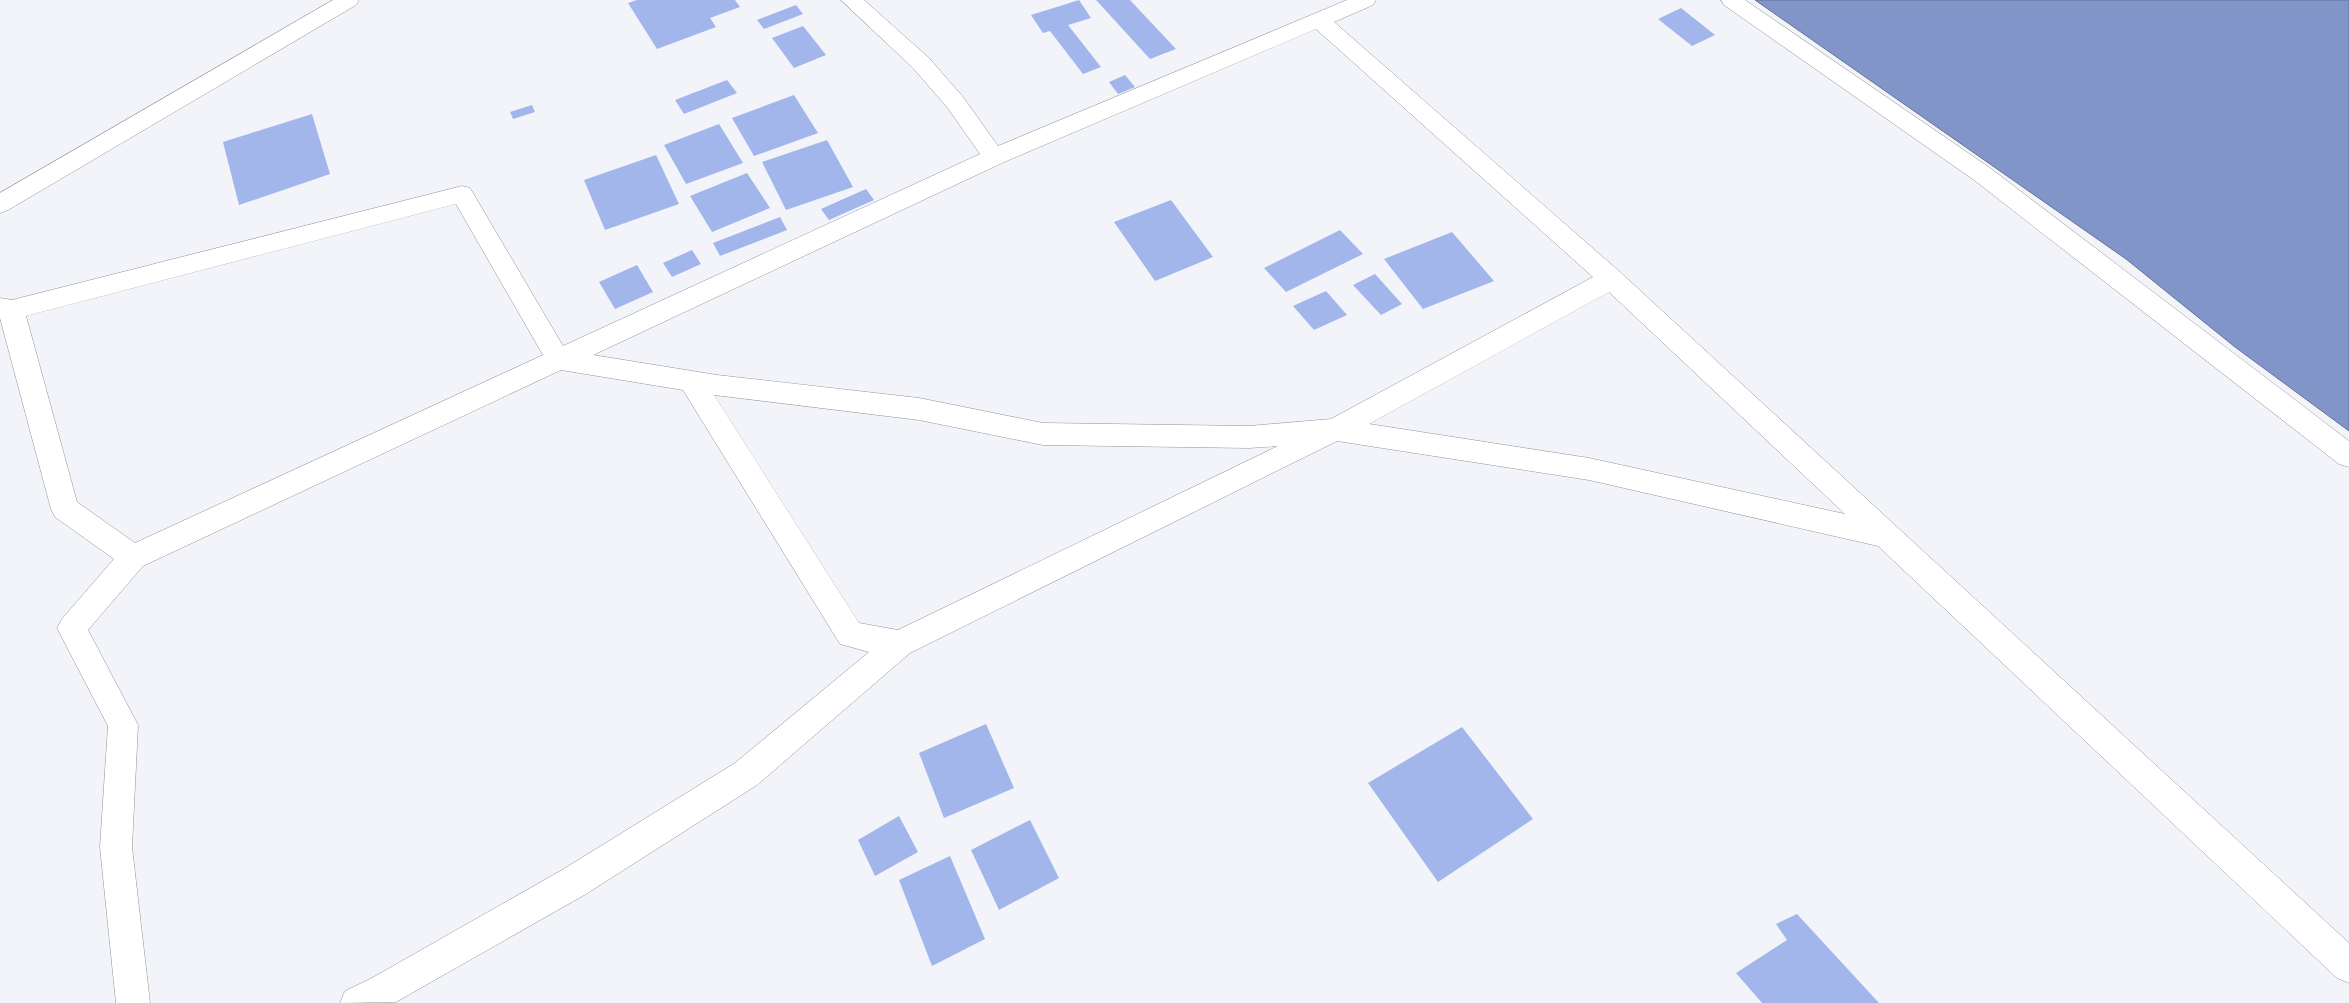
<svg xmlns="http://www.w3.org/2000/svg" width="2349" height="1003" font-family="'Titillium Web',sans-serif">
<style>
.water{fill:#8295c9;stroke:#647297}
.building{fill:#a2b6ec}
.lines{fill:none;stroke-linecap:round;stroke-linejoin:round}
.minor-casing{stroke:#919398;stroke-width:1}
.minor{fill:#fff;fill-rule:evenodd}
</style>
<rect width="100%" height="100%" fill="#f2f4f9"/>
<polygon class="water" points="1755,0 2349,0 2349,431 2235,347 2126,259"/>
<g class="building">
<polygon points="637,0 735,0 740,7 710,18 716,27 657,49 628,3"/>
<polygon points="1079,0 1091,18 1068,25 1101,67 1083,74 1050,31 1043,33 1031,15"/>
<polygon points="1096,0 1130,0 1176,49 1150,59"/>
<polygon points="796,5 803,14 764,29 757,20"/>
<polygon points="1681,8 1715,35 1692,46 1658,19"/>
<polygon points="803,26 826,55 794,68 772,38"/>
<polygon points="1125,75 1135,87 1118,94 1109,82"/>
<polygon points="727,80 737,93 684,114 675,100"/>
<polygon points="794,95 818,133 754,156 732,118"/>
<polygon points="532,105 535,112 513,119 510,112"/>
<polygon points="312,114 330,174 239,205 223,142"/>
<polygon points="719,124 743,163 686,184 664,145"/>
<polygon points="827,140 853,187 786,210 762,162"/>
<polygon points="656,155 679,204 605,230 584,180"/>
<polygon points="747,173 770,208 712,232 690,196"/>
<polygon points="866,189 874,200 829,220 821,209"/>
<polygon points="1171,200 1213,257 1155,281 1114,222"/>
<polygon points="780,217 787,230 720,256 713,243"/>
<polygon points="1340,230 1363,254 1286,292 1264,268"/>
<polygon points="1452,232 1494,281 1423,309 1384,259"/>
<polygon points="692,250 701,264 672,277 663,263"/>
<polygon points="637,265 653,292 615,309 599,282"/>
<polygon points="1375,274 1402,304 1381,315 1353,285"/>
<polygon points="1326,291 1347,315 1314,330 1293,306"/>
<polygon points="986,724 1014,788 944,818 919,753"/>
<polygon points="1462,727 1533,819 1438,882 1368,783"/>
<polygon points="899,816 918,852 875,876 858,840"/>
<polygon points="1030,820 1059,878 999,910 971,850"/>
<polygon points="950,856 985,939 932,966 899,880"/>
<polygon points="1797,914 1879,1003 1762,1003 1736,973 1787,940 1776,924"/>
</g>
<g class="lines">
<g class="minor-casing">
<g id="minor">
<polygon points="333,0 359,0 356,5 8,210 0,213 0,193"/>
<path d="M841,0h23l65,58 34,39 35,49 349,-146h29l-3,5 -39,17 286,250 729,671v40l-12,-5 -459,-432 -289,-66 -252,-39 -427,212 -153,132 -171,109 -190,108 -56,1 5,-12 27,-13 190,-108 173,-107 134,-111 -29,-8 -157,-254 -122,-20 -418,196 -55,64 50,95 -6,122 18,156h-34l-16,-156 8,-121 -51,-98 5,-9 52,-60 -59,-42 -4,-8 -51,-191v-20l12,2 450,-114 8,2 93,158 417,-192 -33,-47 -34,-39zM1316,29l277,248 -262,142 -82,7 -206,-3 -124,-25 -202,-23 -124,-20 409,-192zM456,204l87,151 -408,188 -58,-41 -51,-186zM1609,292l236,222 -256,-56 -220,-34zM714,395l205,25 124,25 206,3 29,-2 -380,184 -39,-7z"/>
<polygon points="1721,0 1745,0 1990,168 2349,441 2349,467 2339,464 1974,180 1724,5"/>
</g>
</g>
<use href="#minor" class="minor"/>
</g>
</svg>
